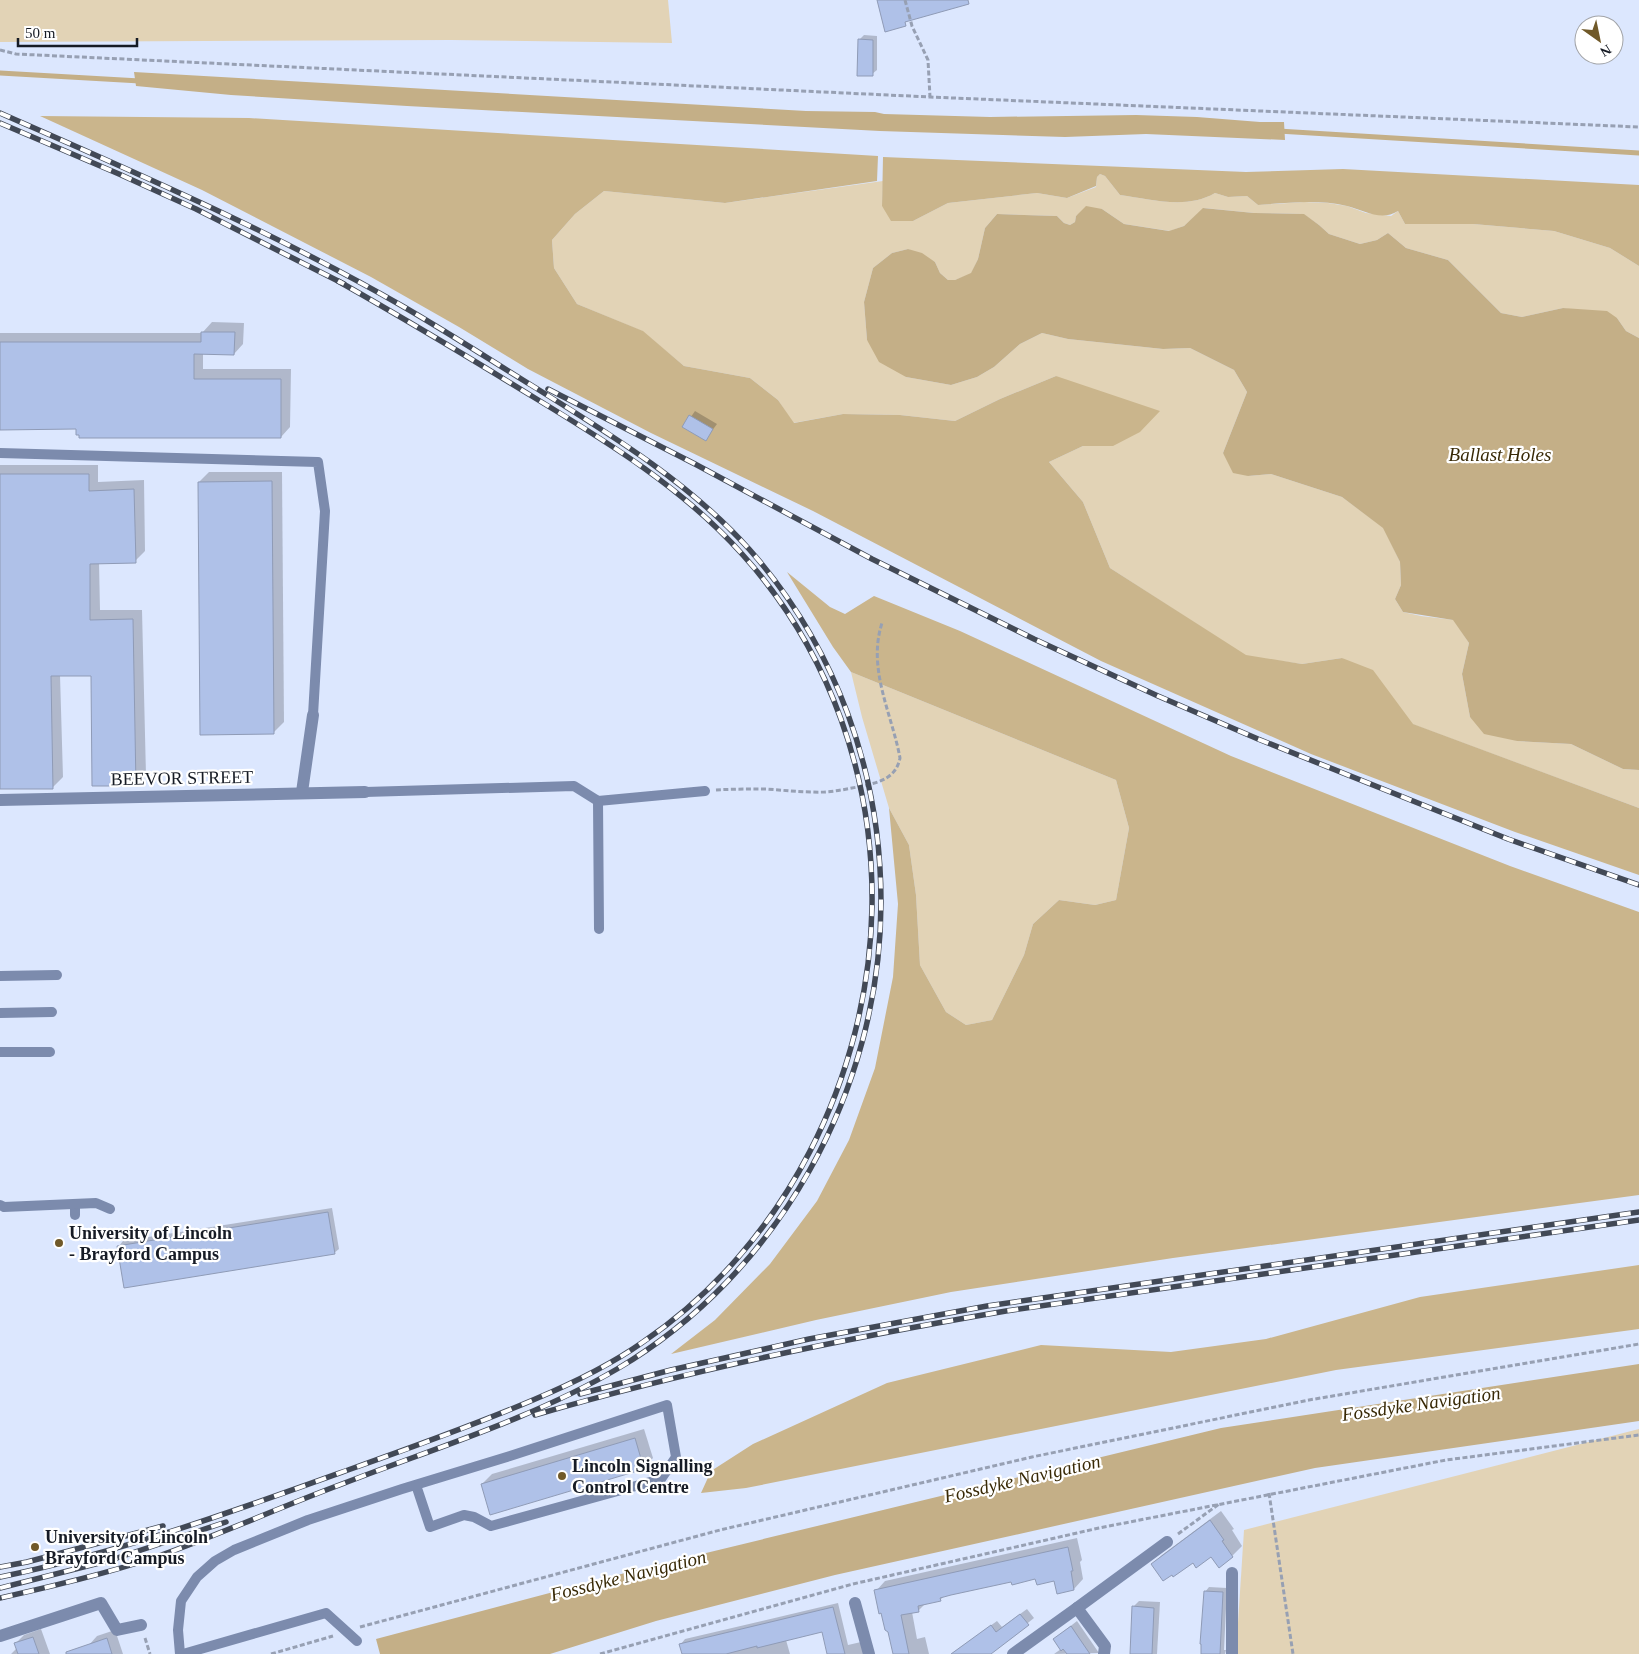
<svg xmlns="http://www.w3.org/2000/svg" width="1639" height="1654" font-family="Georgia,serif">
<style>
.green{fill:#e2d3b6}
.forest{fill:#cab58c}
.water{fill:#c4af87}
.shadow{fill:#0003}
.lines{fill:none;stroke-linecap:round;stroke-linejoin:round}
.stream{stroke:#c4af87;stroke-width:5}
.building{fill:#afc1e8;stroke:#8f9bb6}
.path{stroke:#97a0b3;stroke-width:3;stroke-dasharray:5 2.5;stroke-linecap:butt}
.service{stroke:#7c8bad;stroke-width:10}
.minor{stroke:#7c8bad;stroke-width:12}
.rail-casing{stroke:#424956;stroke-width:5.5}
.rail{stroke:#fff;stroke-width:4;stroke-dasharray:11;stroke-linecap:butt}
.poi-dot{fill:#705929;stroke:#fff;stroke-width:2}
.labels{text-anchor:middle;stroke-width:4.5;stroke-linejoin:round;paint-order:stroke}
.street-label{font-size:18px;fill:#161b25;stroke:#fff}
.poi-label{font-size:18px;font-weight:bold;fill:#161b25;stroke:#fff;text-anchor:start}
.water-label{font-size:19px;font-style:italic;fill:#382906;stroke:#fff}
</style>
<rect width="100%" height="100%" fill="#dce7fe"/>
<g class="green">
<polygon points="0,0 668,0 672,43 451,40 0,42"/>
<path d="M1100,174l5,2 15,19c31,4 66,15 95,-2l13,4 19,-1 11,9 46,-3 24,1 19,3 19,7 25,3 7,-5 7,13h68l81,7 56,17 29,18v72l-13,-7 -9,-13 -54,-10 -41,9 -21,-4 -53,-53 -42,-12 -18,-15 -11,7 -17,4 -31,-10 -10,-9 -16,-11 -49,-1 -50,-5 -20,18 -14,5 -46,-7 -22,-15 -23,5 -3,2 -1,6 -5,3 -6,-2 -7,-7 -60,-2 -12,14 -7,31 -7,15 -16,6h-7l-8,-7 -5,-11 -27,-13 -16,4 -19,15 -9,34 3,38 39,37 45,8 26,-8 17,-10 26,-23 22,-11 26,6 95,10 27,-1 44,22 13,22 -24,61 25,23 23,-2 71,23 42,31 16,34 1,23 -6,14 8,13 18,4 33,4 15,23 -7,31 8,43 47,24 54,3 52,25 16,1v38l-227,-84 -19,-25 -51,-41 -40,6 -56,-8 -136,-88 -27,-66 -34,-40 34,-16h30l-57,-70 -56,23 -45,22 -55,-6 -57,-1 -50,9 -15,-23 -28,-22 -66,-12 -42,-35 -65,-27 -23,-36 -2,-28 23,-26 29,-23 121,12 158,-22 -1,25 31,15 35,-18 89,-10 30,5 29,-11 1,-10z"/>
<polygon points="851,672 1116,780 1129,828 1116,900 1095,905 1059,900 1033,924 1024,955 992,1020 966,1025 946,1012 920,965 916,895 909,845 889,808 862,717"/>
<polygon points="1639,1429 1639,1654 1236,1654 1244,1530"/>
</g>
<g class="forest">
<polygon points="40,116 249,118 878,156 877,181 725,203 604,191 575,214 552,240 554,268 577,304 643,331 684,366 750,378 778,400 794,423 843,414 900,415 955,421 1000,399 1056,376 1160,411 1140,432 1113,446 1083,446 1049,462 1083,502 1110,568 1246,655 1302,664 1342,658 1373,670 1413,724 1639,808 1639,875 1515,832 1311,754 1101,661 813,511 651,433 528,369 459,327 371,277 202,190"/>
<path d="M883,157l363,15 97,-3 296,16v81l-29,-18 -56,-17 -81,-7h-68l-7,-13c-17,11 -34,-1 -51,-5 -30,-7 -59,-3 -89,-1l-11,-9 -19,1 -13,-4c-29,17 -64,6 -95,2l-15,-19 -5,-2 -3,3 -1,9 -29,12 -30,-5 -89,10 -35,18h-22l-9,-15z"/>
<polygon points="787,572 830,607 845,614 874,596 960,631 1231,756 1510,866 1639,912 1639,1195 1173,1258 951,1292 816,1320 671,1354 715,1320 770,1264 817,1201 849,1140 875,1068 893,977 898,904 889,808 909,845 916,895 920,965 946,1012 966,1025 992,1020 1024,955 1033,924 1059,900 1095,905 1116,900 1129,828 1116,780 851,672 833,647"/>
<polygon points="1639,1265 1639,1329 1336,1370 746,1488 701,1493 711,1471 753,1444 887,1383 1041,1345 1171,1352 1266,1339 1420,1297"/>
</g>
<g class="water">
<polygon points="134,72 806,111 875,112 884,114 990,117 1136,115 1197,117 1260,122 1284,122 1285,140 1146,134 1065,137 880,131 407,106 231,95 136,86"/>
<polygon points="1086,206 1102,209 1124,224 1169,231 1184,226 1203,208 1254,213 1304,214 1319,225 1329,234 1360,244 1377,240 1388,233 1406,248 1448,260 1501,313 1522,317 1563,308 1607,311 1617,318 1626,331 1639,338 1639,770 1623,769 1571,744 1517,741 1484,734 1470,717 1462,674 1469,643 1453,620 1403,612 1395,599 1401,585 1400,562 1383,528 1342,497 1271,474 1248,476 1233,473 1223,453 1247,392 1234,370 1190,348 1163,349 1068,339 1042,333 1020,344 994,367 977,377 951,385 906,377 879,362 867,340 864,302 873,268 892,253 908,249 922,253 935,262 940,273 948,280 955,280 971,273 978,259 985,228 997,214 1057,216 1064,223 1070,225 1075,222 1076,216"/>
<polygon points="1639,1364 1639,1421 1315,1468 835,1575 656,1621 550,1654 380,1654 376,1639 644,1568 1221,1428"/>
</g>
<g class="shadow">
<polygon points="864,35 877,36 877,70 872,74 859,40"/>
<polygon points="212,322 244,323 243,344 234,354 203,353 203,369 291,369 290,427 281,437 77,428 0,428 0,333 202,333"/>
<polygon points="695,411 717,424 705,440 684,427"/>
<polygon points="0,465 98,465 98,482 144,480 145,551 135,561 99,562 100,610 142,610 146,775 136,785 92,675 60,675 63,777 53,787 0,787"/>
<polygon points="209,472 282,472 284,722 274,732 199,482"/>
<polygon points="332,1208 339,1249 334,1253 119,1246 123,1241"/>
<polygon points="644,1429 653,1458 643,1468 482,1484 492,1474"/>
<polygon points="1221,1511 1234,1529 1232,1530 1242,1546 1232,1556 1211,1555 1193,1561 1152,1565 1162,1555"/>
<polygon points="1077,1538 1082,1560 1080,1562 1083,1579 1074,1589 1055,1579 1036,1578 1012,1580 944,1596 940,1600 926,1603 918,1611 912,1612 917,1639 925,1637 929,1654 895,1654 876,1591 885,1581"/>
<polygon points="1209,1587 1227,1588 1224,1650 1226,1650 1225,1654 1202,1654 1205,1592"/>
<polygon points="1139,1601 1160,1602 1157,1654 1131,1654 1133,1607"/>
<polygon points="838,1603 848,1645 861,1642 864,1654 829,1654 823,1631 786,1640 790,1654 683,1654 681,1644 685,1639"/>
<polygon points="1027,1609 1034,1618 989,1654 951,1654 997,1621 1002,1627"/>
<polygon points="1077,1621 1099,1653 1054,1654 1061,1649 1054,1639"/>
<polygon points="41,1629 50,1654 11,1654 16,1649 16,1643 24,1635"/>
<polygon points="115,1630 123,1654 84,1654 89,1645 97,1636"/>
</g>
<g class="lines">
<g class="stream">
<polyline points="0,73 140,81"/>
<polyline points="1278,131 1639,153"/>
</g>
</g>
<g class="building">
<polygon points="877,0 968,0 969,4 905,22 906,26 885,32"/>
<polygon points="858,39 873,40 873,76 857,76"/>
<polygon points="201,332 235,332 234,355 194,354 194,379 281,379 281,438 79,438 79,435 76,435 76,429 0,430 0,342 201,342"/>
<polygon points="689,415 713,429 706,441 682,427"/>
<polygon points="0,474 89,474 89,491 134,489 136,563 90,564 90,620 133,619 136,786 92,786 91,676 51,676 53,789 0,789"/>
<polygon points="272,481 274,734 200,735 198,482"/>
<polygon points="328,1212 335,1254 124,1288 117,1246"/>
<polygon points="635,1438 644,1469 490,1515 481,1484"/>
<polygon points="1210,1520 1224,1540 1222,1541 1233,1557 1219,1568 1211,1557 1196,1568 1193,1563 1173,1577 1172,1575 1163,1581 1151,1564"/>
<polygon points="1068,1547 1073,1571 1071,1571 1074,1590 1057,1594 1054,1581 1037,1585 1035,1579 1012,1585 1011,1582 951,1595 940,1598 941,1601 918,1606 919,1612 901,1615 909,1654 893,1654 888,1632 885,1630 881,1613 879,1614 874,1590"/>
<polygon points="1204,1591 1223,1592 1220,1654 1201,1654 1201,1644 1200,1644"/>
<polygon points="1132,1606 1154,1608 1152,1654 1130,1654"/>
<polygon points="833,1607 845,1654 827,1654 822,1632 757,1648 757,1646 726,1654 682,1654 679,1644"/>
<polygon points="1020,1614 1029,1625 991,1654 951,1654 991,1625 996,1632"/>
<polygon points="1071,1626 1079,1638 1090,1654 1067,1654 1063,1649 1061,1651 1053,1639"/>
<polygon points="33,1637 39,1654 18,1654 14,1643"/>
<polygon points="107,1638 112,1654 66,1654 66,1652"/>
</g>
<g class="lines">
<g class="path">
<polyline points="905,0 912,26 928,60 930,97"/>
<polyline points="0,50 16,54 930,97 1639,127"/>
<path d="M716,790c16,-1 33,-1 50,-1 16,1 31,3 47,3 17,1 33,-3 50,-6 17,-4 33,-8 37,-28 -8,-44 -33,-89 -18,-135"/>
<polyline points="1269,1493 1293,1654"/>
<polyline points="1178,1534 1219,1504"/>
<polyline points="360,1627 720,1530 1032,1457 1309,1400 1639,1344"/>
<polyline points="145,1638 150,1654"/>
<polyline points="271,1654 333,1636"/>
<polyline points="600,1654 853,1584 1099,1528 1446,1460 1639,1435"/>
</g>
<g class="service">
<polyline points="0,453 318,462 325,511 313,715"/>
<polyline points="365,792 574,786 598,801 705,791"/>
<polyline points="598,801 599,929"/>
<polyline points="0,976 57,975"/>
<polyline points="0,1013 52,1012"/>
<polyline points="0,1052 50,1052"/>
<polyline points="75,1204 75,1215"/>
<polyline points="0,1205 4,1207 96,1203 110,1209"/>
<polyline points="180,1654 178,1630 181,1601 197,1577 215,1561 234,1550 308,1520 402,1489 510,1456 667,1405 676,1457 661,1479 491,1526 474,1517 464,1515 430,1527 416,1485"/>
<polyline points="183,1654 326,1613 357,1641"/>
</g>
<g class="minor">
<polyline points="302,792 313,715"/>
<polyline points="0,800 365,792"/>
<polyline points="855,1603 869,1654"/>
<polyline points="1077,1608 1167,1542"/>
<polyline points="0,1636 101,1603 117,1630 141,1625"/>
<polyline points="1013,1654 1077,1608 1105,1646 1104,1654"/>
<polyline points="1232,1654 1232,1573"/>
</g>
<g class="rail-casing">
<g id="rail">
<path d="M0,113c136,60 274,119 404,194 43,25 85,52 127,78 77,48 157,96 218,164 87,98 132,223 132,353 0,187 -102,372 -264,467 -83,49 -185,80 -275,115 -62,23 -123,51 -186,73 -51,17 -103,29 -156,41"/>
<polyline points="0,123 119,174 196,209 344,284"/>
<polyline points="548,389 695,464 872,559 1034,639 1158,696 1258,739 1508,839 1639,885"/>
<polyline points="580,1394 671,1370 809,1339 987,1306 1639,1212"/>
<path d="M535,1415c154,-45 312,-77 471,-104l633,-91"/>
<polyline points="0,1567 27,1562 163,1526"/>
<path d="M0,1577c119,-24 234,-66 348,-107 62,-22 124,-44 185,-70 38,-16 76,-34 110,-58 142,-96 226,-266 229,-435 2,-129 -42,-256 -130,-353 -58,-65 -133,-111 -207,-156 -65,-40 -130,-79 -197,-117"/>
<polyline points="0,1588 111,1560 226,1522"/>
</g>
</g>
<use href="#rail" class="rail"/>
</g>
<g class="poi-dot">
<circle cx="59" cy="1243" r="5"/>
<circle cx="562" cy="1476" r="5"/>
<circle cx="35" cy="1547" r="5"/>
</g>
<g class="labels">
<g class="street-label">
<text transform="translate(182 778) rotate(-1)" y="6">BEEVOR STREET</text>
</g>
<g class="poi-label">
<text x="69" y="1239">University of Lincoln<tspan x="69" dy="21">- Brayford Campus</tspan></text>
<text x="572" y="1472">Lincoln Signalling<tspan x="572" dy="21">Control Centre</tspan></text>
<text x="45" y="1543">University of Lincoln<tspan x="45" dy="21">Brayford Campus</tspan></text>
</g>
<g class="water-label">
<text x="1500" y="461">Ballast Holes</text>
<text transform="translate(1421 1403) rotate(-8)" y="7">Fossdyke Navigation</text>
<text transform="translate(1022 1478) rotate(-13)" y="7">Fossdyke Navigation</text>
<text transform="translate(628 1575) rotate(-14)" y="7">Fossdyke Navigation</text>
</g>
</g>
<g transform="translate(1599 40) rotate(147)"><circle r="24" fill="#ffffff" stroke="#a2a4a8"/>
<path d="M0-4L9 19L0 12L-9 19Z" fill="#705929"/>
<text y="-8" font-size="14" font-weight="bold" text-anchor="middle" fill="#161b25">N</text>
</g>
<path d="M18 38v8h119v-8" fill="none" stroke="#161b25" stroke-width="2.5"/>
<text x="25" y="38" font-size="15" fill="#161b25" stroke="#ffffff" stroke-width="4" paint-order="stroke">50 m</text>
</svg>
